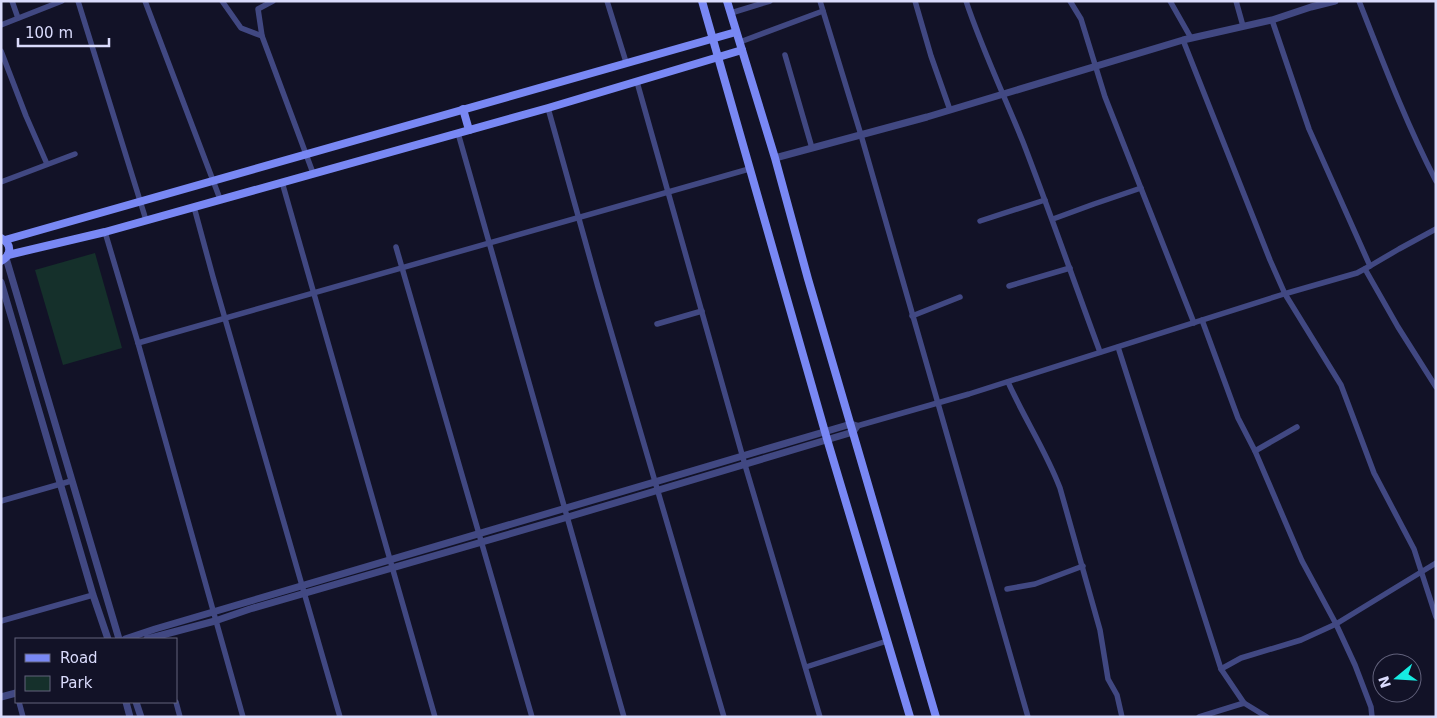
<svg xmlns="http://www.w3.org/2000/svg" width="1437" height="718" font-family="'DejaVu Sans',sans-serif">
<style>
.green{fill:#15302b}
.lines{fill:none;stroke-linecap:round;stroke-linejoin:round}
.minor{stroke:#414882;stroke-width:5.5}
.tertiary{stroke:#414882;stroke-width:7}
.secondary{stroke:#7988f4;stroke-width:8}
</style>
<rect width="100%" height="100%" fill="#121227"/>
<polygon class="green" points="95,253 122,348 63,365 35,270"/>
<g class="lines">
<g class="minor">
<polyline points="12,1 18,18"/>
<polyline points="78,1 146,220"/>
<polyline points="145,1 220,199"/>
<polyline points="222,1 241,28 262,36"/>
<polyline points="273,1 258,9 262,36 313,173"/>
<polyline points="607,1 626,62"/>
<polyline points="820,1 861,135 1028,717"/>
<polyline points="915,1 931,56 950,110"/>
<path d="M966,1c16,48 38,94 57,141 27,70 51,140 77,210"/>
<polyline points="1070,1 1081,19 1105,97 1194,323"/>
<polyline points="1170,1 1191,38"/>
<polyline points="1236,1 1243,26"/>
<path d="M1359,1c24,61 47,122 77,180"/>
<polyline points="731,13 770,1"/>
<polyline points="1272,20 1309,129 1370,266"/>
<polyline points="1,25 62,1"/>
<polyline points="1183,40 1270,260 1285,294 1341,385 1374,473 1414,549 1436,617"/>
<polyline points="740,42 823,11"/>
<polyline points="1,51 26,116 47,164"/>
<polyline points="785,55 812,148"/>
<polyline points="637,82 745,465 820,717"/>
<polyline points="548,108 598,287 724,717"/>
<polyline points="458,133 624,717"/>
<polyline points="1,182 75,154"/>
<polyline points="282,182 435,717"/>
<polyline points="194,207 213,277 340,717"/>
<polyline points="1053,219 1094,204 1141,188"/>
<polyline points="980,221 1045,200"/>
<polyline points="105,232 138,343 243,717"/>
<polyline points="396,247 532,717"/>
<polyline points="1365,269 1398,327 1436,387"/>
<polyline points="1009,286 1070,268"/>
<polyline points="912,316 960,297"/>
<polyline points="1202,320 1238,418 1255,451 1302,561 1336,624 1355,665 1371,707 1372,717"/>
<polyline points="657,324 702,311"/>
<polyline points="138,343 749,169"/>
<polyline points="1118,347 1221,669 1244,703"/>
<path d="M1008,382c16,36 38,69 52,106l40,142 8,49 9,16 5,22"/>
<polyline points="857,426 969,394 1284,294 1357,273 1370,266 1399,249 1436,229"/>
<polyline points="1255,451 1297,427"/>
<polyline points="1,501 71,481"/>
<polyline points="1007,589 1035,584 1083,566"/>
<polyline points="1,621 93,595"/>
<polyline points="806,667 887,641"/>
<polyline points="1221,669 1241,658 1301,640 1336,624 1436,563"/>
<polyline points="19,702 23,717"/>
<polyline points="176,702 180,717"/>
<polyline points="1199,717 1244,703 1267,717"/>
</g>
<g class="tertiary">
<polyline points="775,158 927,117 1183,40 1272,20 1311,7 1335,1"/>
<polyline points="6,258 119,639"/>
<polyline points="1,282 93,595 108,639"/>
<path d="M125,639l30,-10c233,-67 464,-137 696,-205l6,2 -4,6 -285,85 -318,92 -35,12 -68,18"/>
<polyline points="1,697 16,693"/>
<polyline points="126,702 130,717"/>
<polyline points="136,702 141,717"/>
</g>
<g class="secondary">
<polyline points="702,1 827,439 910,717"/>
<polyline points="727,1 775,158 808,279 936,717"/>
<polyline points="463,109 469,130"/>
<path d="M1,238c11,6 11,17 0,23"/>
<polyline points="5,240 736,32"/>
<polyline points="8,255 105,232 548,108 742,50"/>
</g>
</g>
<rect width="1437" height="718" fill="none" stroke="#dadbfc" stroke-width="5"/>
<rect x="15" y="638" width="162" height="65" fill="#121227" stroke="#62627c"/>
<rect x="25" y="654" width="25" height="8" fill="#7988f4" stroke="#62627c"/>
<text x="60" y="663" font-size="15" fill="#dadbfc">Road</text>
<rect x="25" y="676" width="25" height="15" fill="#15302b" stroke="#62627c"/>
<text x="60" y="688" font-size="15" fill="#dadbfc">Park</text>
<g transform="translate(1397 678) rotate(252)"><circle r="24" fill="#121227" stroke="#62627c"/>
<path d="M0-4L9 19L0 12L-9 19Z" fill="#16ece2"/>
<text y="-8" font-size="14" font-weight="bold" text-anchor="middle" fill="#dadbfc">N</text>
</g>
<path d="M18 38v8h91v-8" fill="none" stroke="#dadbfc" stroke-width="2.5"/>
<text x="25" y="38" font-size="15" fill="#dadbfc" stroke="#121227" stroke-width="4" paint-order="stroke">100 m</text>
</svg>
